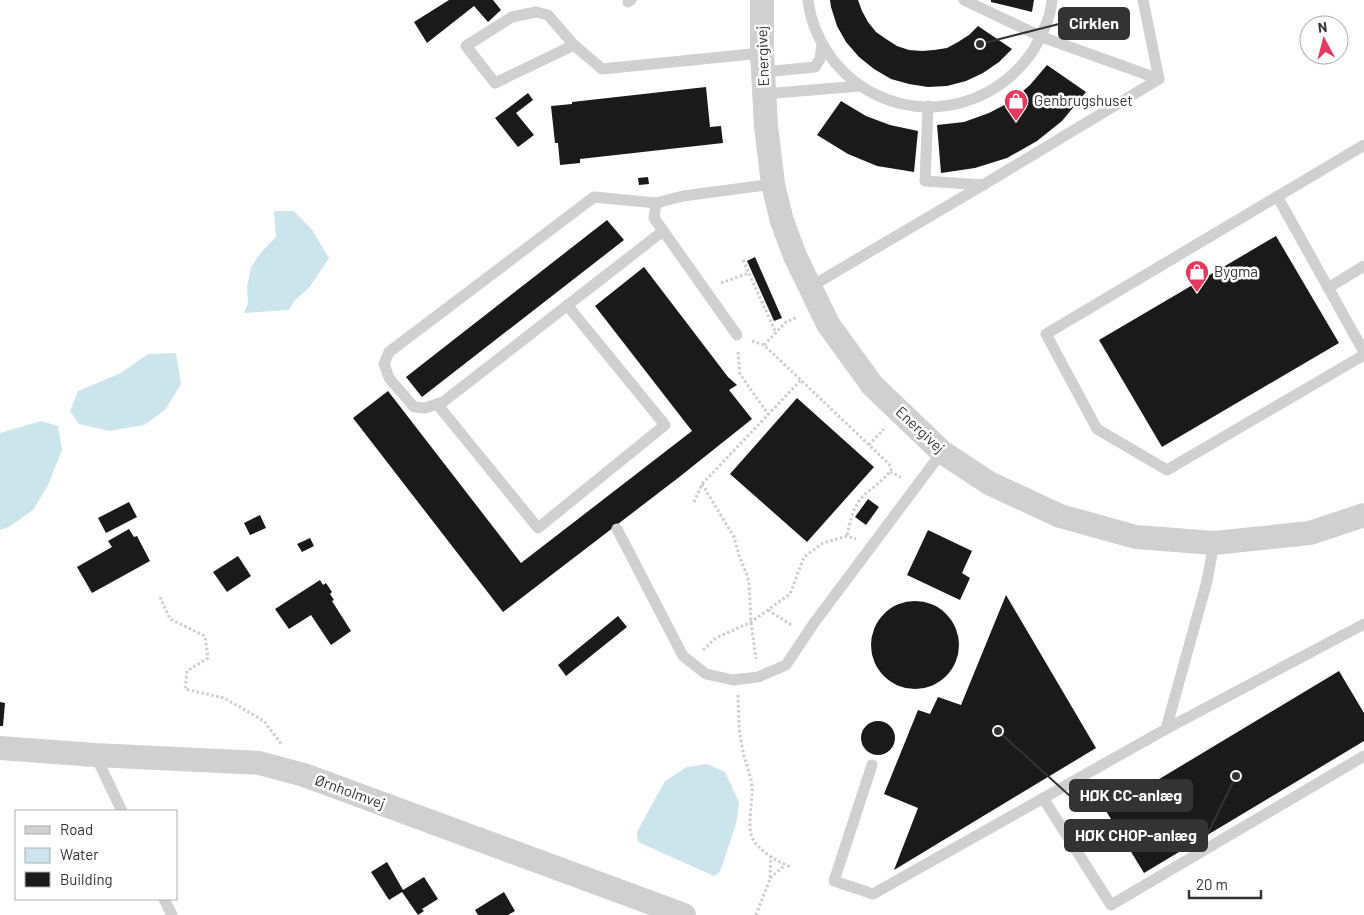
<svg xmlns="http://www.w3.org/2000/svg" width="1364" height="915" font-family="Barlow,sans-serif">
<style>
.water{fill:#cce4ec}
.building{fill:#1a1a1a}
.lines{fill:none;stroke-linecap:round;stroke-linejoin:round}
.path{stroke:#cdcdcd;stroke-width:3;stroke-dasharray:2.5 2.5;stroke-linecap:butt}
.lane{stroke:#d0d0d0;stroke-width:11}
.street{stroke:#d0d0d0;stroke-width:24}
.labels{text-anchor:middle;stroke-width:5;stroke-linejoin:round;paint-order:stroke}
.street-label{font-size:15px;fill:#333;stroke:#fff}
.poi-label{font-size:15px;fill:#333;stroke:#fff;text-anchor:start}
.leader{fill:none;stroke:#333;stroke-width:2}
.callout-dot{fill:#333;stroke:#fff;stroke-width:2}
.callout{fill:#333;stroke:#333;stroke-width:2}
.callout-label{font-size:16px;text-anchor:middle;font-weight:bold;fill:#fff}
</style>
<rect width="100%" height="100%" fill="#fff"/>
<g class="water">
<polygon points="274,211 294,211 312,230 329,258 309,288 294,301 289,310 244,313 248,303 247,287 251,267 263,250 276,237"/>
<polygon points="176,353 181,384 165,410 144,425 109,431 79,424 70,411 78,391 121,373 148,354"/>
<polygon points="41,421 58,426 62,450 48,485 33,510 9,527 0,530 0,433"/>
<polygon points="707,764 725,772 739,802 736,824 720,872 714,876 638,842 637,832 665,781 687,767"/>
</g>
<g class="building">
<polygon points="449,0 493,0 501,10 488,22 474,6 427,43 414,22"/>
<polygon points="830,0 858,0 862,11 868,22 876,32 886,39 897,46 909,50 922,51 934,50 947,48 958,42 969,35 978,26 1012,49 999,62 983,73 966,81 947,86 928,87 909,84 891,79 874,69 859,57 846,42 837,26 831,7"/>
<polygon points="991,0 1034,0 1032,12 991,2"/>
<polygon points="1047,65 1086,92 1062,121 1037,141 1007,158 975,168 941,173 937,125 964,122 989,113 1010,102 1030,85"/>
<polygon points="706,87 710,127 721,126 723,143 580,159 580,163 560,165 558,143 555,143 551,106 572,104 572,102"/>
<polygon points="528,93 533,100 516,113 534,135 518,147 495,118"/>
<polygon points="841,101 866,116 890,125 918,131 914,172 877,166 848,154 817,135"/>
<polygon points="648,177 649,184 639,185 638,178"/>
<polygon points="607,220 624,240 422,397 406,377"/>
<polygon points="1276,236 1339,343 1162,447 1099,340"/>
<polygon points="755,257 782,318 774,321 747,261"/>
<polygon points="644,267 728,377 737,385 729,390 752,419 678,478 503,612 353,418 388,391 521,563 692,431 595,306"/>
<polygon points="797,398 874,467 807,542 730,474"/>
<polygon points="868,499 879,507 866,525 855,517"/>
<polygon points="129,502 137,517 106,533 98,518"/>
<polygon points="260,515 266,528 250,535 244,523"/>
<polygon points="129,529 134,537 137,536 150,561 92,593 77,567 112,547 108,541"/>
<polygon points="928,530 972,551 962,573 970,578 960,600 907,575"/>
<polygon points="310,538 314,546 302,552 297,544"/>
<polygon points="238,556 251,576 227,592 213,572"/>
<polygon points="320,580 323,585 326,583 332,592 330,594 334,600 332,601 351,631 331,645 311,615 289,629 275,609"/>
<polygon points="1006,595 1096,748 894,870 918,808 884,794 918,710 930,714 938,697 961,705"/>
<circle cx="915" cy="645" r="44"/>
<polygon points="618,616 627,627 566,676 558,665"/>
<polygon points="1339,671 1364,713 1364,741 1144,873 1106,811"/>
<polygon points="0,702 5,703 3,726 0,726"/>
<circle cx="878" cy="738" r="17"/>
<polygon points="387,862 403,890 424,877 438,899 422,909 424,911 418,915 402,892 389,900 371,872"/>
<polygon points="504,892 515,911 508,915 478,915 475,910"/>
</g>
<g class="lines">
<g class="path">
<polyline points="743,260 776,333"/>
<polyline points="721,283 749,273"/>
<path d="M752,341l12,4 125,119 2,6c-7,10 -18,17 -27,25 -11,11 -14,27 -17,41"/>
<polyline points="764,345 786,322 798,317"/>
<polyline points="738,352 740,374 768,414"/>
<polyline points="869,445 884,429"/>
<polyline points="890,472 901,477"/>
<polyline points="702,484 734,537 739,555 747,575 749,583 751,622 756,659"/>
<polyline points="694,502 702,484 801,380"/>
<polyline points="160,597 170,619 205,636 208,658 187,671 185,689 224,698 264,721 281,744"/>
<polyline points="768,610 793,626"/>
<polyline points="703,650 716,638 751,622 790,594 804,557 823,543 847,536 856,539"/>
<path d="M738,695c1,17 0,34 4,51 2,14 9,27 10,41 1,13 -5,39 0,50 6,14 26,25 39,30"/>
<polyline points="770,878 785,865"/>
<polyline points="756,915 770,879 771,856"/>
</g>
<g class="lane">
<path d="M808,0c2,20 11,40 22,56 52,71 156,67 204,-7 8,-13 17,-33 18,-49"/>
<polyline points="964,0 1042,37 1159,79"/>
<polyline points="628,2 631,0"/>
<polyline points="574,45 495,83 466,46 512,17 536,12 548,15 574,45 602,69 762,53"/>
<polyline points="763,72 815,67 820,59 822,45"/>
<polyline points="764,94 860,86"/>
<polyline points="928,106 925,181 983,185"/>
<polyline points="1364,145 1046,334 1097,429 1167,470 1364,355"/>
<polyline points="1277,196 1364,352"/>
<polyline points="656,203 594,197 389,352 384,364 389,378 414,407 425,408 443,402 663,231"/>
<polyline points="810,287 983,185 1159,79 1143,0"/>
<polyline points="1328,288 1364,266"/>
<polyline points="737,335 654,218 656,203 683,196 773,184"/>
<polyline points="437,404 538,528 665,425 567,305"/>
<polyline points="617,529 683,656 706,674 733,680 758,677 786,665 814,623 942,452"/>
<polyline points="1166,729 1364,624"/>
<polyline points="95,755 122,811"/>
<polyline points="872,765 834,881 873,894 1166,729 1207,581 1214,543"/>
<polyline points="1043,798 1111,905 1364,756"/>
<polyline points="164,899 172,915"/>
</g>
<g class="street">
<polyline points="762,0 762,53 766,126 773,184 782,221 795,256 828,324 872,385 942,452 989,483 1060,516 1136,537 1214,543 1310,533 1364,515"/>
<polyline points="0,748 95,755 259,763 304,775 684,915"/>
</g>
</g>
<defs>
<g id="shop-pin" transform="scale(1.25)"><path d="M0 17L-7.5 6A9.5 9.5 0 1 1 7.5 6Z" fill="#e53a5e" stroke="#fff"/><path d="M-5-2.5h2.3a2.7 3.5 0 0 1 5.4 0H5L5.5 6h-11ZM-1.5-2.5h3a1.5 2.3 0 0 0-3 0Z" fill="#fff"/></g>
</defs>
<g fill-rule="evenodd">
<use href="#shop-pin" x="1016" y="101"/>
<use href="#shop-pin" x="1197" y="272"/>
</g>
<g class="labels">
<g class="street-label">
<text transform="translate(763 56) rotate(-92)" y="5">Energivej</text>
<text transform="translate(920 430) rotate(43)" y="5">Energivej</text>
<text transform="translate(350 792) rotate(20)" y="5">Ørnholmvej</text>
</g>
<g class="poi-label">
<text x="1034" y="106">Genbrugshuset</text>
<text x="1214" y="277">Bygma</text>
</g>
</g>
<path class="leader" d="M980 44L1059 24M998 731L1070 796M1236 776L1207 835"/>
<g class="callout-dot">
<circle cx="980" cy="44" r="5"/>
<circle cx="998" cy="731" r="5"/>
<circle cx="1236" cy="776" r="5"/>
</g>
<g class="callout">
<rect x="1059" y="8" width="70" height="31" rx="5"/>
<rect x="1070" y="780" width="122" height="31" rx="5"/>
<rect x="1065" y="820" width="142" height="31" rx="5"/>
</g>
<g class="callout-label">
<text x="1094" y="29">Cirklen</text>
<text x="1131" y="801">HØK CC-anlæg</text>
<text x="1136" y="841">HØK CHOP-anlæg</text>
</g>
<rect x="15" y="810" width="162" height="90" fill="#ffffff" stroke="#adadad"/>
<rect x="25" y="826" width="25" height="8" fill="#d0d0d0" stroke="#adadad"/>
<text x="60" y="835" font-size="15" fill="#333333">Road</text>
<rect x="25" y="848" width="25" height="15" fill="#cce4ec" stroke="#adadad"/>
<text x="60" y="860" font-size="15" fill="#333333">Water</text>
<rect x="25" y="872" width="25" height="15" fill="#1a1a1a" stroke="#adadad"/>
<text x="60" y="885" font-size="15" fill="#333333">Building</text>
<g transform="translate(1324 40) rotate(353)"><circle r="24" fill="#ffffff" stroke="#adadad"/>
<path d="M0-4L9 19L0 12L-9 19Z" fill="#e53a5e"/>
<text y="-8" font-size="14" font-weight="bold" text-anchor="middle" fill="#333333">N</text>
</g>
<path d="M1189 890v8h72v-8" fill="none" stroke="#333333" stroke-width="2.5"/>
<text x="1196" y="890" font-size="15" fill="#333333" stroke="#ffffff" stroke-width="4" paint-order="stroke">20 m</text>
</svg>
